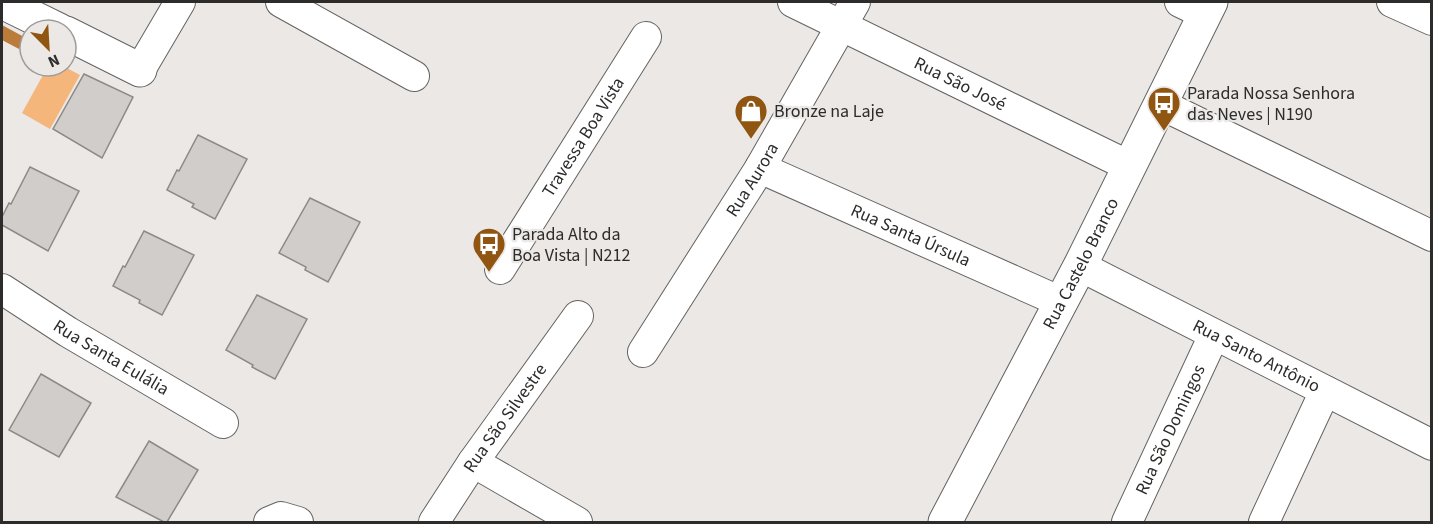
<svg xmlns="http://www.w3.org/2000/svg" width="1433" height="524" font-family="'Source Sans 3',sans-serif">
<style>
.green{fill:#f5b67b}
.water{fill:#ba7b3b}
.building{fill:#d0cdcb;stroke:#8c8987;stroke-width:1.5}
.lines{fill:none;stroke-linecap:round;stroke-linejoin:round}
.minor-casing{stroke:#656361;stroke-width:32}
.tertiary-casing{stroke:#656361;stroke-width:35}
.minor{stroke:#fff;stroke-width:30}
.tertiary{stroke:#fff;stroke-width:33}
.labels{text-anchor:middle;stroke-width:4.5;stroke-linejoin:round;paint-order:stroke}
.street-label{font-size:18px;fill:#2d2c2b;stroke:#ebe8e6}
.poi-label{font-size:18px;fill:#2d2c2b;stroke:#ebe8e6;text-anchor:start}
</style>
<rect width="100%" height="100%" fill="#ebe8e6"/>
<polygon class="green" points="48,66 63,66 80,75 50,129 22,113"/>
<polygon class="water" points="2,25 26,38 19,49 2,40"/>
<g class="building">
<polygon points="84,74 133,97 102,158 53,129"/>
<polygon points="198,135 247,159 215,219 192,207 194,204 167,190 177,170 179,171"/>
<polygon points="30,167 79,191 48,251 2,225 2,217 9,203 11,204"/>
<polygon points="310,198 360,222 328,282 305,270 306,267 279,253"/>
<polygon points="144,231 194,255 162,315 139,303 140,300 113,286 123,266 125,267"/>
<polygon points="257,295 307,319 275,379 252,367 253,365 226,350"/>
<polygon points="41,374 91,403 59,457 9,430"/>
<polygon points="149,441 198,470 167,522 164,522 116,497"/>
</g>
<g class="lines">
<g class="minor-casing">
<g id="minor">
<polyline points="281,2 414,76"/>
<path id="s1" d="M793,2l336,164"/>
<polyline points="1180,2 1205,14"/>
<polyline points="1392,2 1432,20"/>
<polyline points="140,70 180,2"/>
<polyline points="1160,104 1432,236"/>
<path id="s2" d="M760,168l301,134"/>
<path id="s3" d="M1080,266l352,179"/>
<path id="s4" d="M500,269l146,-232"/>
<path id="s5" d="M2,289l66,43 155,91"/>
<path id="s6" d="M643,352l117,-184 95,-166"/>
<polyline points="473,462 577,522"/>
<polyline points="269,522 281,517 298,522"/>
<path id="s7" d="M434,522l39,-60 105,-146"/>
<path id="s8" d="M1127,522l87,-187"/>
<polyline points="1264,522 1325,391"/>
</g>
</g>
<g class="tertiary-casing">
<g id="tertiary">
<polyline points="2,2 59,30"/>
<polyline points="66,33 140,70"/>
<path id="s9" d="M945,522l135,-256 131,-264"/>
</g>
</g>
<use href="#minor" class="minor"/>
<use href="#tertiary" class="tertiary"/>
</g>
<defs>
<g id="bus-pin" transform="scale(1.725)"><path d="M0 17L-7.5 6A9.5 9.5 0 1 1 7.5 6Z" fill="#8f5511" stroke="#ebe8e6"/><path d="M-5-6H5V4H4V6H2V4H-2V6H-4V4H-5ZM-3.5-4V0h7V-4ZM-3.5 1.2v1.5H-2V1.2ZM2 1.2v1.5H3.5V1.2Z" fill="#fff"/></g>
<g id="shop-pin" transform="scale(1.725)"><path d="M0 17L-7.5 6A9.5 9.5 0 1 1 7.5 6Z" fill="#8f5511" stroke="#ebe8e6"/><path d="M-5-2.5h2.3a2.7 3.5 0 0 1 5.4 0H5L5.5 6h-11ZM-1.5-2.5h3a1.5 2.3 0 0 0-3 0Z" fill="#fff"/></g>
</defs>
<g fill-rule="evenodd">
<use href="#bus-pin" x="1164" y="103"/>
<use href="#shop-pin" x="751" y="111"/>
<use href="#bus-pin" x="489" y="244"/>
</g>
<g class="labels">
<g class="street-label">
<text dy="6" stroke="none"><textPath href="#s1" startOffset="186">Rua São José</textPath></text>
<text dy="6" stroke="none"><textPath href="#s4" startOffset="156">Travessa Boa Vista</textPath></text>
<text dy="6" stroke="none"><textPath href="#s6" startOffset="204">Rua Aurora</textPath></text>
<text dy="6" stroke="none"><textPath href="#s2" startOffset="165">Rua Santa Úrsula</textPath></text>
<text dy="6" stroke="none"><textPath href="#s9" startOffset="292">Rua Castelo Branco</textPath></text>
<text dy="6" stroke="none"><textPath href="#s3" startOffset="198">Rua Santo Antônio</textPath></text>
<text dy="6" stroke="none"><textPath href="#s5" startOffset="129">Rua Santa Eulália</textPath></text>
<text dy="6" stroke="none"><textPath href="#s7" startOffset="126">Rua São Silvestre</textPath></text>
<text dy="6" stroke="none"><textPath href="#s8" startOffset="102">Rua São Domingos</textPath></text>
</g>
<g class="poi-label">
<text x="1187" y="99">Parada Nossa Senhora<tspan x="1187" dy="21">das Neves | N190</tspan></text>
<text x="774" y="117">Bronze na Laje</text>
<text x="512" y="240">Parada Alto da<tspan x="512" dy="21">Boa Vista | N212</tspan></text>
</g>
</g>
<rect width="1433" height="524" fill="none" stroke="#2d2c2b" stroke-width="6"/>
<g transform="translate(48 48) rotate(156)"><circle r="28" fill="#ebe8e6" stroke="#9f9d9b" stroke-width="1.5"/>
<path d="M0-4.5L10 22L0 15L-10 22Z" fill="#8f5511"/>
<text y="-9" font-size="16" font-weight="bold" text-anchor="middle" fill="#2d2c2b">N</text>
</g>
</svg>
